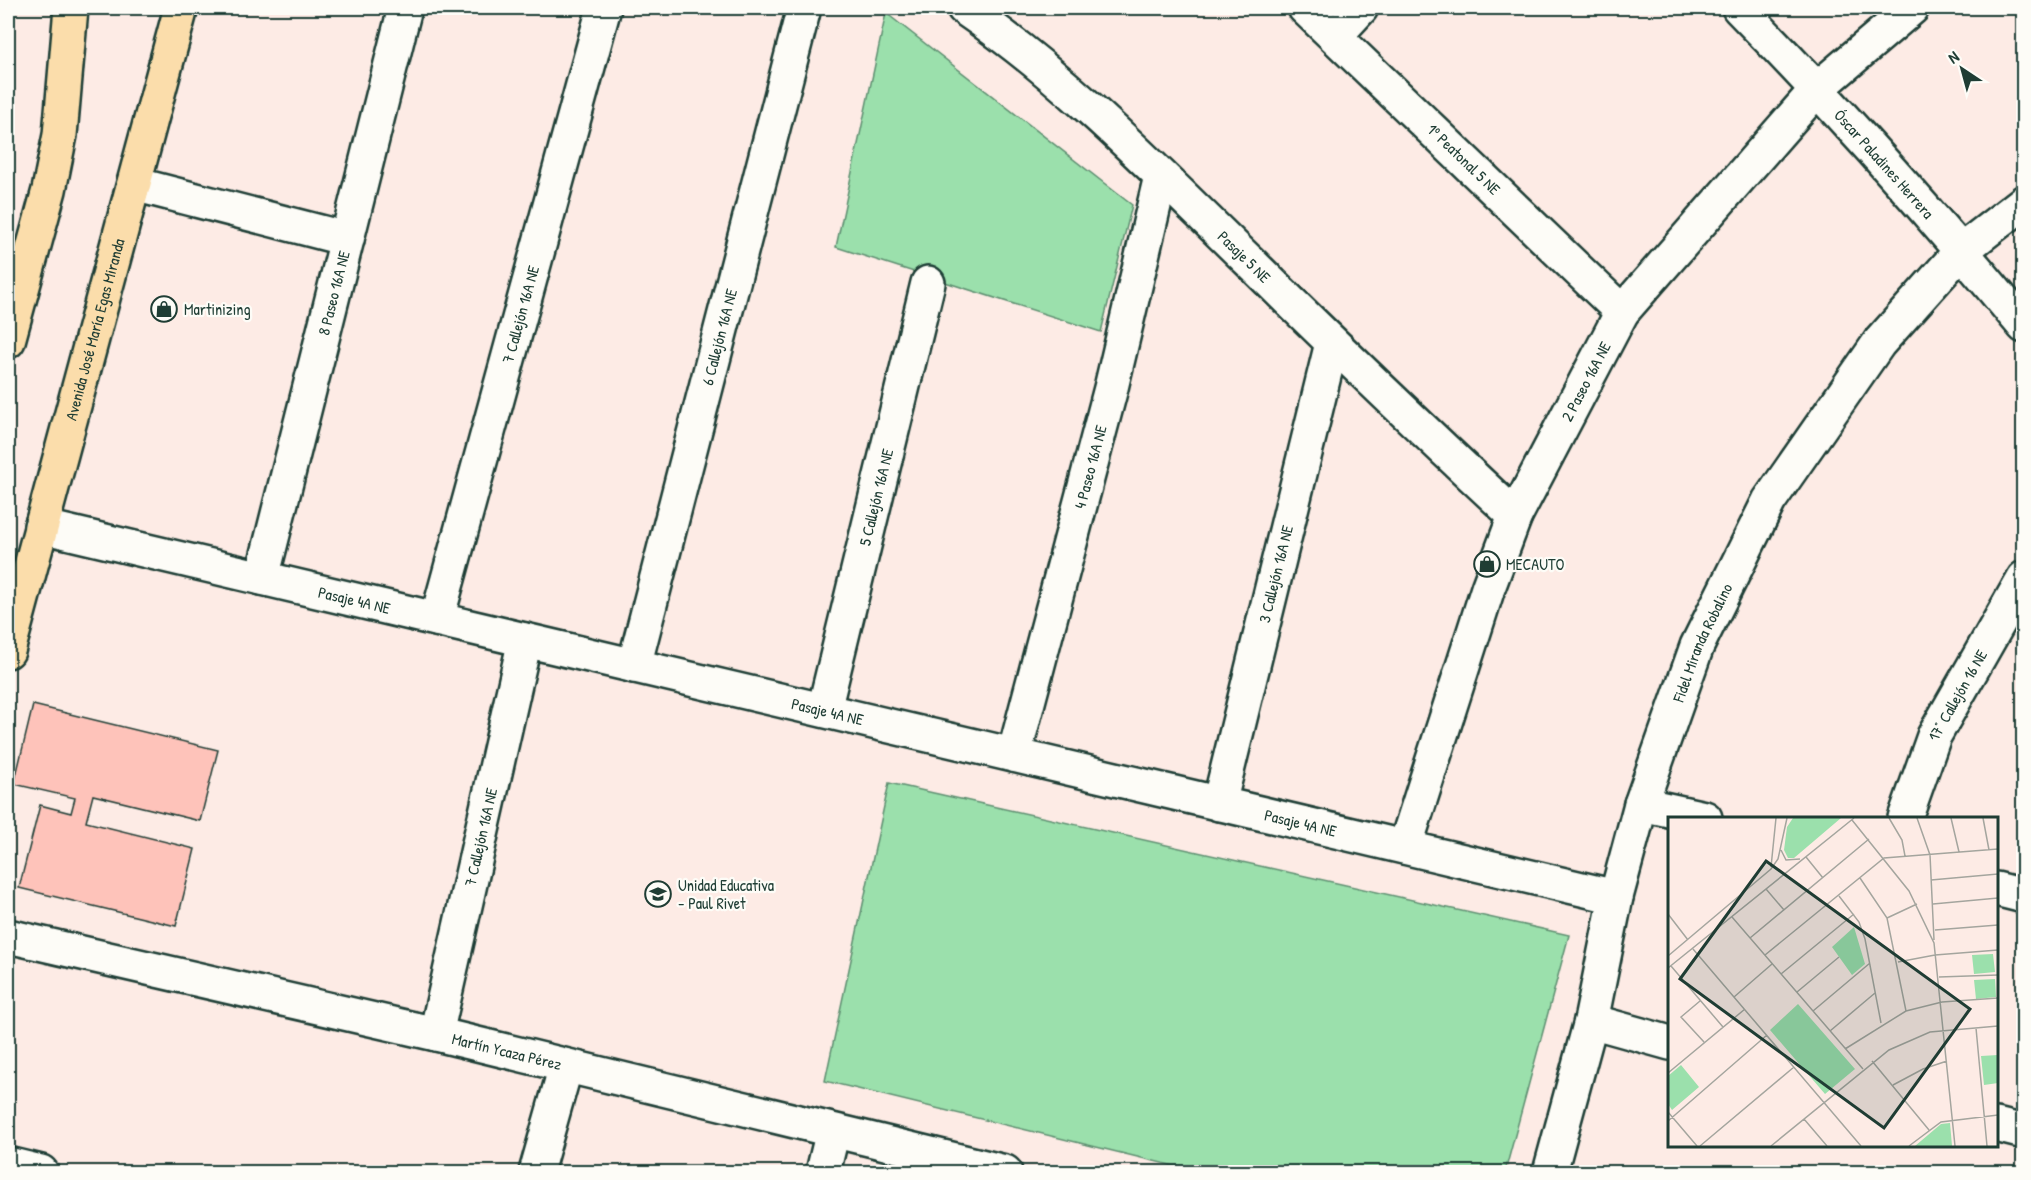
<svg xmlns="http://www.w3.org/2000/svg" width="2031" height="1180" font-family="'Patrick Hand',sans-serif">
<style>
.green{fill:#9be0ac;stroke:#5d8e70;stroke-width:1.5}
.building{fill:#fec3ba;stroke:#1f3d34;stroke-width:1.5}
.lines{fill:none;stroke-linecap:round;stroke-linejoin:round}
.minor-casing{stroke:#1f3d34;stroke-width:38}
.major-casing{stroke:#1f3d34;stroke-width:38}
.minor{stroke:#fdfcf7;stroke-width:33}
.major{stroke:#fbddab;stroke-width:33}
.labels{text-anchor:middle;stroke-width:4.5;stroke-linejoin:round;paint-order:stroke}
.street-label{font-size:16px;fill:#1f3d34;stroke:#fdfcf7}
.poi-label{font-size:16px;fill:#1f3d34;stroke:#fdfcf7;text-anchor:start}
.inset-road{fill:none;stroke:#a4a59e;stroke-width:1.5}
.view{fill:#1f3d34;fill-opacity:0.15;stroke:#1f3d34;stroke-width:3}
.inset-edge{fill:none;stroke:#1f3d34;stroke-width:3}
</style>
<rect width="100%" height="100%" fill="#fdebe5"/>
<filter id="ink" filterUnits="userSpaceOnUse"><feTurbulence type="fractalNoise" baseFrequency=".0167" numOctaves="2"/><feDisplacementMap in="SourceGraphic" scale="12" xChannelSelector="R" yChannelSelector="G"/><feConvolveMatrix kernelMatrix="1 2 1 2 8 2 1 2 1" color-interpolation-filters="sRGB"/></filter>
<g filter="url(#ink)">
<g class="green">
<polygon points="886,13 1132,205 1101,332 836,247"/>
<polygon points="889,783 1569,935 1505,1172 1199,1172 825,1081"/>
</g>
<polygon class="building" points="33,705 218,750 200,821 93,795 86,822 195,849 176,926 19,888 40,805 71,813 75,798 14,784"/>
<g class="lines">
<g class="minor-casing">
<g id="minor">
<path id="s1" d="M964,8c104,71 194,165 285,253 87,86 176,171 266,255"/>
<polyline points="1305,8 1622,312"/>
<path id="s2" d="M1739,8c100,102 194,208 285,318"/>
<polyline points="1336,35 1361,8"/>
<polyline points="134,184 347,239"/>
<path id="s3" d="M41,526l1575,371"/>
<path id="s4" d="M262,578l143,-570"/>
<path id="s5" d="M437,619l167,-611"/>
<path id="s6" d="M634,666l170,-658"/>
<path id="s7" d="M824,710l104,-427"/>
<path id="s8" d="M1014,755l97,-367 50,-212"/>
<path id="s9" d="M1219,804l113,-461"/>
<polyline points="1641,804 1705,818"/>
<path id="s10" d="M1905,818l29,-82 90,-158"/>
<path id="s11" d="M1405,847l83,-259 27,-72 107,-204 196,-224 94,-80"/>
<polyline points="1996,889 2024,896"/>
<path id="s12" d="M8,936l428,98 569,138"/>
<polyline points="1591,1021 1670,1043"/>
<path id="s13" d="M436,1034l89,-394"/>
<polyline points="1996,1125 2024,1132"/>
<polyline points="8,1164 41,1172"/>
<polyline points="536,1172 566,1066"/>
<polyline points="823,1172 833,1131"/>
<path id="s14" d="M1550,1172l41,-151 25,-124 25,-93 56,-158 72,-145 110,-158 82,-92 63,-49"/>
</g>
</g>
<g class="major-casing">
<g id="major">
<polyline points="8,341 49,190 60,135 71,8"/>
<path id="s15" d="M8,651l173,-643"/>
</g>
</g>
<use href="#minor" class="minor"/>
<use href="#major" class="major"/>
</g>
</g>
<defs>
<g id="shop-ring" transform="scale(1.35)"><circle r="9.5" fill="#fdfcf7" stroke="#1f3d34" stroke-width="1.5"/><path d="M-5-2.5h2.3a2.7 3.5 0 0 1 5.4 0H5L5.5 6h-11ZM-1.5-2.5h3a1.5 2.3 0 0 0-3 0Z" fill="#1f3d34"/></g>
<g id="school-ring" transform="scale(1.35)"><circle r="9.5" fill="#fdfcf7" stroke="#1f3d34" stroke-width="1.5"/><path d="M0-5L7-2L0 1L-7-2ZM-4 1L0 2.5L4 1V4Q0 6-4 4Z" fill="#1f3d34"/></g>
</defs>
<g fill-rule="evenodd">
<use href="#shop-ring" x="164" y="309"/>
<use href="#shop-ring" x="1487" y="564"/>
<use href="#school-ring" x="658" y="894"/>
</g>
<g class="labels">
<g class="street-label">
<text transform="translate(1464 159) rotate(44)" y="6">1º Peatonal 5 NE</text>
<text dy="6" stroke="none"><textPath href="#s2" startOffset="213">Óscar Paladines Herrera</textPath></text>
<text dy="6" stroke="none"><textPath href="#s1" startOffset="375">Pasaje 5 NE</textPath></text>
<text dy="6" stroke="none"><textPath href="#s4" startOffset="294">8 Paseo 16A NE</textPath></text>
<text dy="6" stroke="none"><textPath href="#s5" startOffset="316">7 Callejón 16A NE</textPath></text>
<text dy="6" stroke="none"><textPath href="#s15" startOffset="333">Avenida José María Egas Miranda</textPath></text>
<text dy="6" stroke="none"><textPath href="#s6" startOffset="340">6 Callejón 16A NE</textPath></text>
<text dy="6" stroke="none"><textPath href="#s11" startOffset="501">2 Paseo 16A NE</textPath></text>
<text dy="6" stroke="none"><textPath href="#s8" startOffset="298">4 Paseo 16A NE</textPath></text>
<text dy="6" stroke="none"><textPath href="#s7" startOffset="219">5 Callejón 16A NE</textPath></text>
<text dy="6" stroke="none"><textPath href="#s9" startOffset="237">3 Callejón 16A NE</textPath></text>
<text dy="6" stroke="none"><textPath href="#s3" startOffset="322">Pasaje 4A NE</textPath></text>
<text dy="6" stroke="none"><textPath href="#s14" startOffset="552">Fidel Miranda Robalino</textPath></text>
<text dy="6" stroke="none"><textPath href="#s10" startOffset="134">17° Callejón 16 NE</textPath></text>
<text dy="6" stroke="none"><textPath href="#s3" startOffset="808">Pasaje 4A NE</textPath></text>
<text dy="6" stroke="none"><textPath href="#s3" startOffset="1294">Pasaje 4A NE</textPath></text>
<text dy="6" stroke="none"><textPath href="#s13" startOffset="202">7 Callejón 16A NE</textPath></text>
<text dy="6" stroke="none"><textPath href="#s12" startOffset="512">Martín Ycaza Pérez</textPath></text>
</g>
<g class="poi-label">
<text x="184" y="315">Martinizing</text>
<text x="1506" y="570">MECAUTO</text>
<text x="678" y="891">Unidad Educativa<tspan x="678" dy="18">- Paul Rivet</tspan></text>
</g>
</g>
<g transform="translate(1668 817)">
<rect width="330" height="330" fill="#fdebe5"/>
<path d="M125,1h48l-47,40h-6l-4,-8 3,-23zM186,110l11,37 -13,11 -20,-28zM325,137l2,18 -21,2 -2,-19zM327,162l1,18 -20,2 -2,-19zM130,187l57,65 -30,25 -55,-64zM330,238v28l-14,2 -3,-29zM13,248l18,22 -27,23 -4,-6v-28zM282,306l2,23h-37l26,-22z" fill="#9be0ac"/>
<path class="inset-road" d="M221,1l13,22 3,16M249,1l13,37 4,85M283,1l8,34M315,1l6,32M184,3l57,71 25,52 21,203M113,33l5,10 14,-1M138,40l17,21M103,50l5,-49M192,61l27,40 19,93M263,63l67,-6M98,72l18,21M171,79l20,26 6,17 16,84M265,87l65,-6M0,97l20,26M64,100l131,152M219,101l30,-14M267,113l63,-5M82,121l119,-99M25,132l168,197M97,138l119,-97 114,-9M0,139l103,-87 7,-10 9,-41M230,145l37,-7 63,-5M3,149l52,61M0,151l186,-150M113,157l73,-60M271,160l59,-2M129,175l42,-35M66,180l38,-33M32,184l-19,16 23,25M145,194l57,-48M308,211l11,118M162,214l45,-38M177,232l61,-38 36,-9 56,-4M204,244l57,69M0,256l77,-64M225,268l30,-16 24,-8M0,295l29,34M136,302l23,27M0,304l99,-86M32,329l94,-79M103,329l118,-96 41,-18 68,-6M241,329l32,-24 57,-7"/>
<path class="view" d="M98,44l204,148 -86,119 -204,-149z"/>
<rect width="330" height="330" class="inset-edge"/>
</g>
<rect width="2031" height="1180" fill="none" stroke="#fdfcf7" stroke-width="30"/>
<rect x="15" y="15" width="2001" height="1150" fill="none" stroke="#1f3d34" stroke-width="2" filter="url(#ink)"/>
<g transform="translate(1962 69) rotate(324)" stroke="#fdfcf7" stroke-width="4.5" paint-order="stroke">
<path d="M0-4.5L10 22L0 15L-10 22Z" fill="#1f3d34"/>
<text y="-9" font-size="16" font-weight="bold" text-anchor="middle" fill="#1f3d34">N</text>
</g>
</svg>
